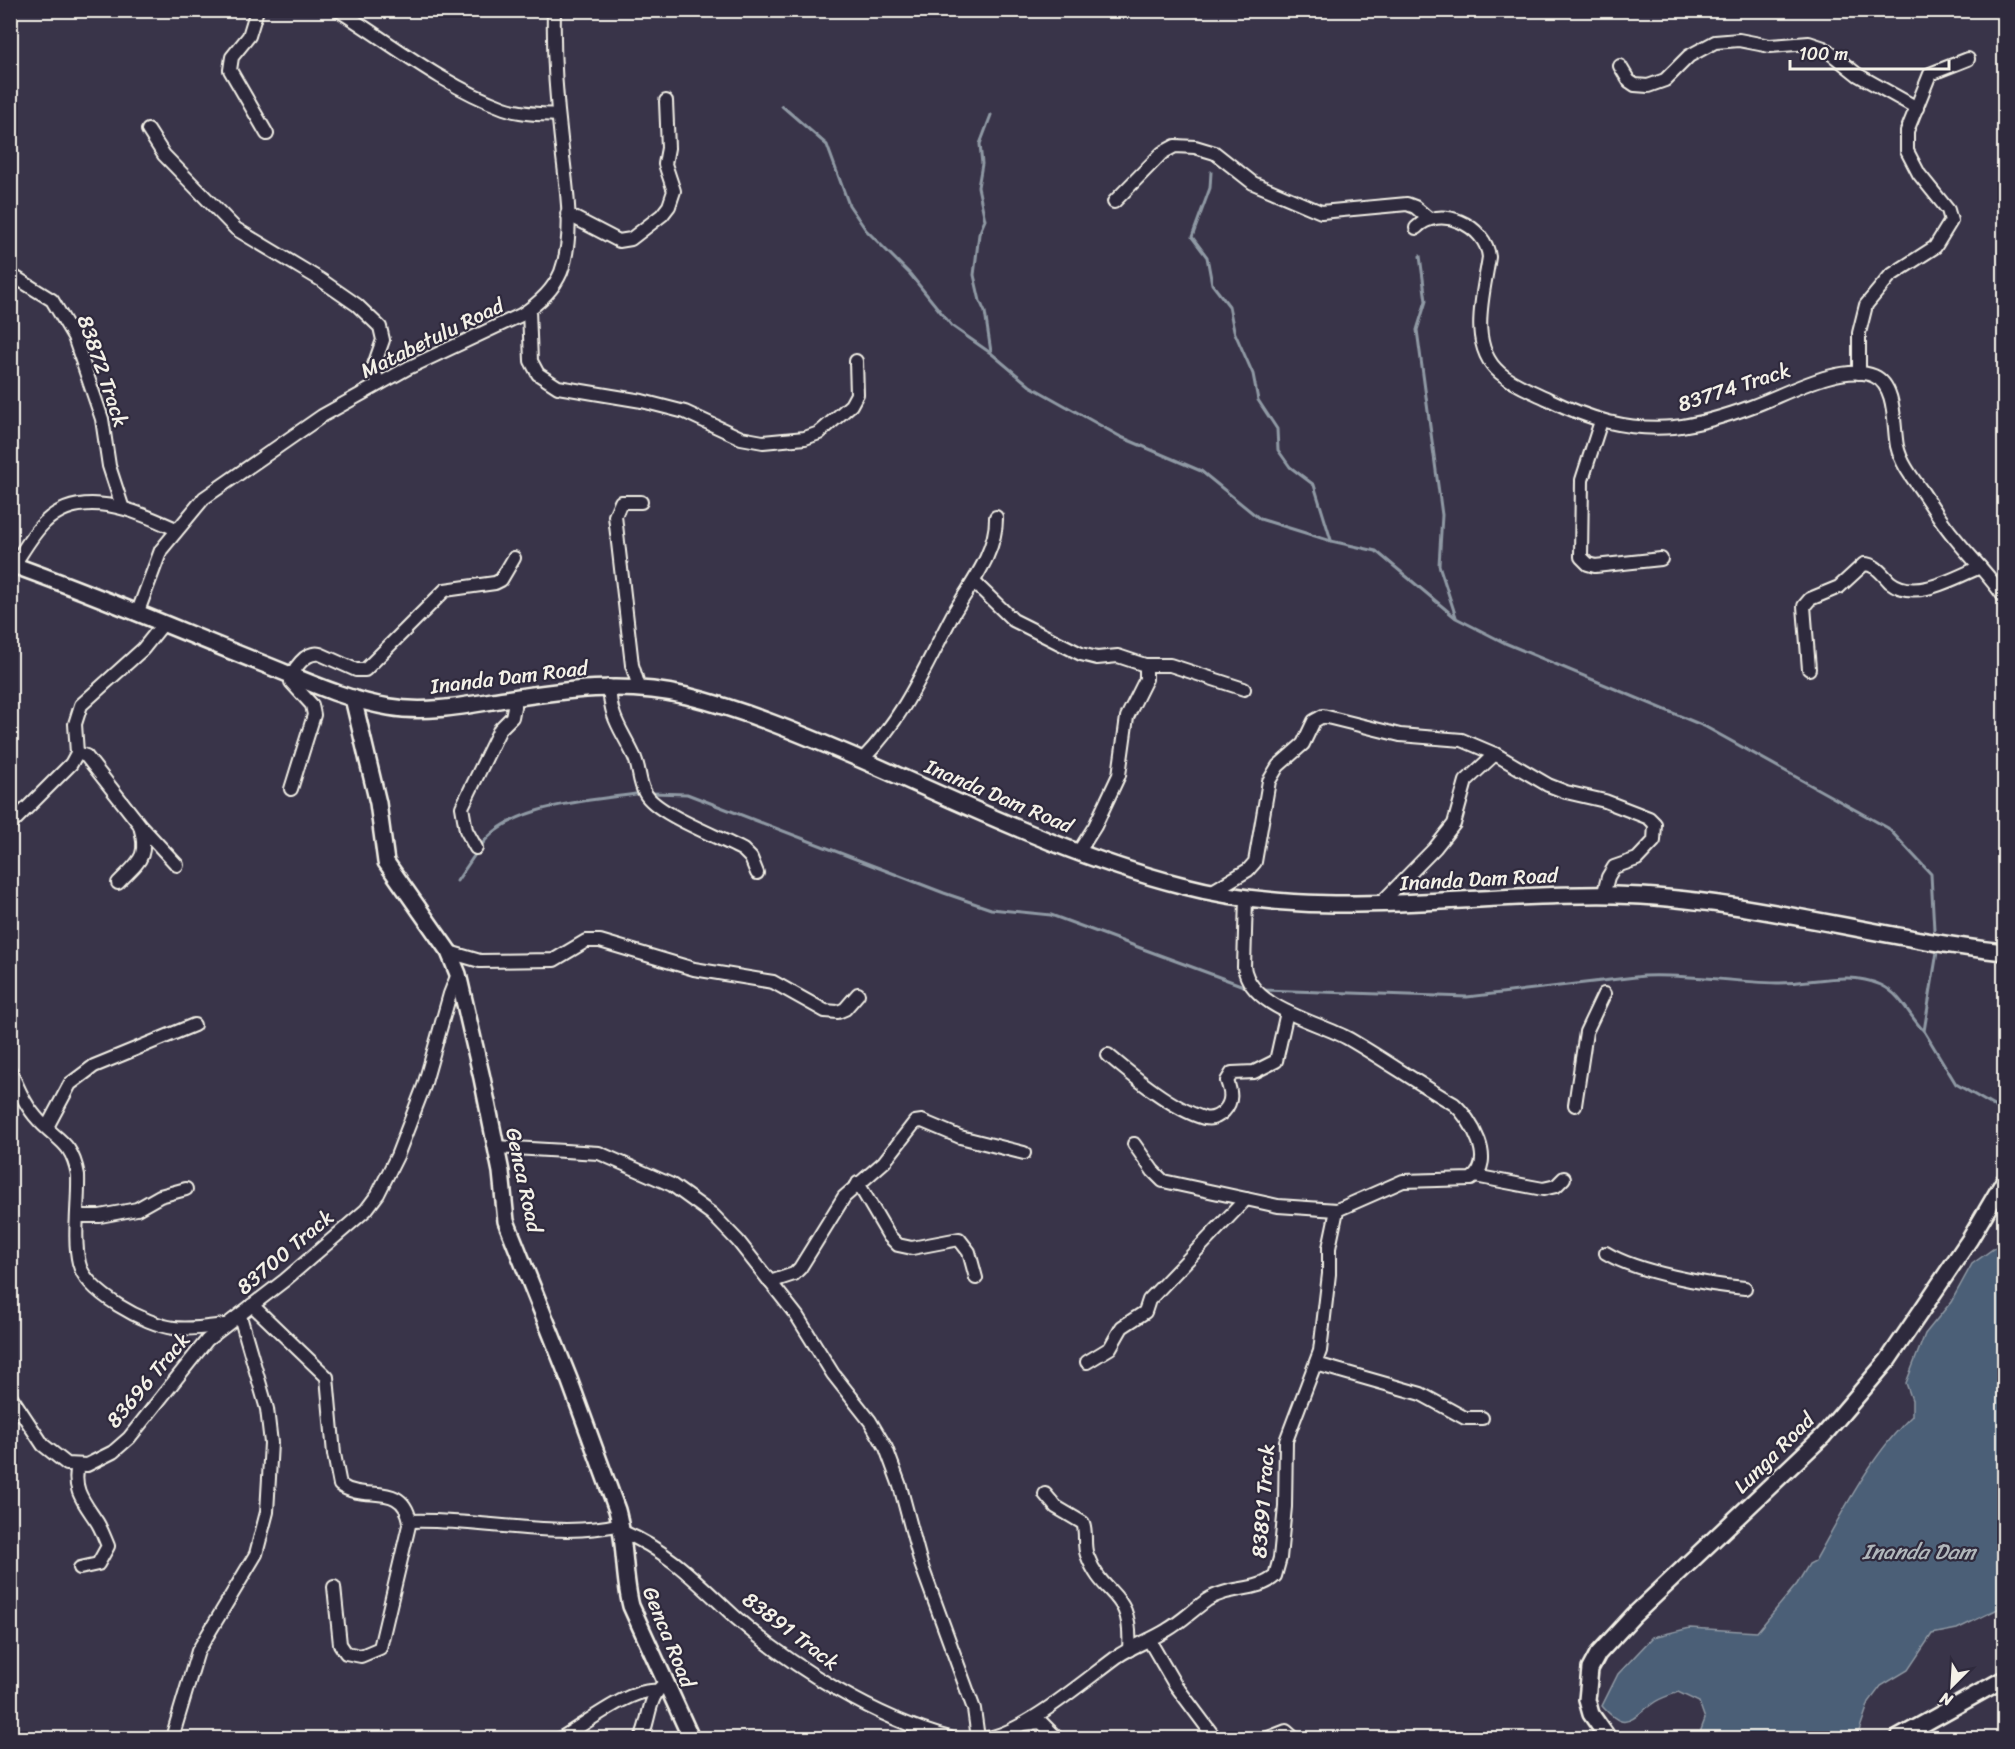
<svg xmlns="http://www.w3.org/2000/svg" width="2015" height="1749" font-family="Sriracha,sans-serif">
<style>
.water{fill:#4c5f77;stroke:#8f99a4;stroke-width:1.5}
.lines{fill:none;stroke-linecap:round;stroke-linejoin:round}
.stream{stroke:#8f99a4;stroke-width:3}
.minor-casing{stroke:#f4f1e8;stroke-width:16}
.tertiary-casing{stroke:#f4f1e8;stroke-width:20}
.minor{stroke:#2f2a3d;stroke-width:12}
.tertiary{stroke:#2f2a3d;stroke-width:15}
.labels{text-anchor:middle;stroke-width:4.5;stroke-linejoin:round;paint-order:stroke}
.street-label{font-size:21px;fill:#f4f1e8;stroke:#2f2a3d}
.water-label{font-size:22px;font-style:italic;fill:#b1b7bb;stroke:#2f2a3d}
</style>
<rect width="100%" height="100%" fill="#393449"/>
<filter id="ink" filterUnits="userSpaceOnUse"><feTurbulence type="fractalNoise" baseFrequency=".0167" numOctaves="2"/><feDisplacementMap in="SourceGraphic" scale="12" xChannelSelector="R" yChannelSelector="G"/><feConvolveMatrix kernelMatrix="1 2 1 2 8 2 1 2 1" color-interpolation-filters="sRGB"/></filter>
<g filter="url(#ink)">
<path class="water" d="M2004,1241v365l-47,23 -25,5 -24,36 -27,16 -12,16 -10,29 -12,7h-149l7,-19 -6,-17 -21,-10c-9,4 -19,6 -26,12 -23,17 -27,28 -50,2l16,-32 35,-37 37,-9 67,4 40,-48 12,-20 6,-3c27,-48 57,-108 97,-145v-16l-6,-17 19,-49 26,-32 21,-38z"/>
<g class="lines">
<g class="stream">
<polyline points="782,106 827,145 849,205 866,230 910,274 952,326 992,354 1030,386 1121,437 1201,471 1260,519 1331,541 1376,551 1456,618 1505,643 1704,726 1888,828 1931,874 1934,930"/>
<polyline points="991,115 980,144 982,164 978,187 985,220 979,234 974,275 980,301 985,312 991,352"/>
<polyline points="1211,172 1210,188 1192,237 1207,257 1212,284 1229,306 1234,331 1253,374 1258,400 1277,429 1278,450 1290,467 1314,485 1331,540"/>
<polyline points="1420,256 1426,301 1417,330 1442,515 1439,565 1456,617"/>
<polyline points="651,793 687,794 944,893 991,909 1051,915 1249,988"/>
<path d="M480,847c30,-44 112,-46 162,-54"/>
<polyline points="457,881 476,853"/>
<polyline points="1937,952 1924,1031 1956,1084 2004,1112"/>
<path d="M1262,990l205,7 177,-21c45,-2 88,6 133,7 35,1 70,-13 104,2 21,10 28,31 43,46"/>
<polyline points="1580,1738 1587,1733"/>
</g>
<g class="minor-casing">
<g id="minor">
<polyline points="257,10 249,36 232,57 230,70 267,134"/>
<path d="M338,10c54,34 106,76 166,98 17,6 36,6 54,7"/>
<polyline points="1620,66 1629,81 1635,85 1648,86 1665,80 1689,56 1715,42 1739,40 1770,46 1809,43 1824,48 1858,75 1917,108"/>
<polyline points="148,130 164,155 236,229 321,280 357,305 380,327 383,340 373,368 379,384"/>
<polyline points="1114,202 1162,153 1175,146 1195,147 1215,153 1253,183 1321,212 1407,204 1415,207 1428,218"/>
<polyline points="567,214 619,241 631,239 662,215 669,206 674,191 665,164 668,148 666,101"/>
<path d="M1416,228c23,-24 70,-3 73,29 -5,36 -22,88 11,116 14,12 32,18 48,26 41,20 79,32 126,28 26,-3 55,-12 79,-21 31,-11 89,-44 121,-30 23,10 19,50 23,70 4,17 14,30 24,44 11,16 21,33 34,48 16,20 35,38 49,59"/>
<polyline points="10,274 52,300 74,337 102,419 109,466 122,506"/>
<polyline points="529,310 531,361 538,374 558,387 642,401 685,412 741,438 763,442 805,438 819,433 851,405 857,394 856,361"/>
<polyline points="1859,373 1859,333 1866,305 1890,276 1935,247 1951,221 1948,210 1919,174 1907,151 1907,131 1930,74 1968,59"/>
<polyline points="1601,421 1582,480 1581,557 1588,564 1595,566 1661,559"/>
<path d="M10,571c11,-16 21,-36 35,-49 37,-36 93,-10 131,7"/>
<polyline points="974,582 1013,620 1081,654 1097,658 1118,656 1145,665 1170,665 1244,689"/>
<path d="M137,614l24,-64 43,-52 118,-82 86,-48 113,-53c17,-11 32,-24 40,-43 15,-40 4,-91 0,-133 -5,-42 -8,-86 -7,-129"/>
<path d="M1809,669l-5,-63 6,-7 29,-12 25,-23c12,0 18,10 26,18 25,20 66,-5 90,-15"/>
<path d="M609,686c2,34 10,39 24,68 7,12 5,27 12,39 11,21 75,44 98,57l8,8 6,15"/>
<polyline points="639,687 632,665 615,516 621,502 641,502"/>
<polyline points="77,753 86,756 140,825 177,865"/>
<path d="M862,760c43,-44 62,-91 90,-144 17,-30 45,-63 44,-99"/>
<path d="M291,789l23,-74 -2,-10 -21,-23c1,-13 15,-31 29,-28l36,16h9l80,-80 50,-7 6,-3 13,-22"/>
<polyline points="10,825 71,764 77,753 75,724 81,705 143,649 163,624"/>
<polyline points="476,848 466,830 462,807 500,729 512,717 516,697"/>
<polyline points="1078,853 1095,826 1119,775 1127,717 1146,679 1146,665"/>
<path d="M118,883c21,-22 31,-25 22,-57"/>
<polyline points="1211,892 1248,870 1255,862 1269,781 1278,766 1303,744 1314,721 1323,716 1400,735 1462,740 1495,754 1548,785 1566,792 1605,801 1649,818 1655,824 1654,841 1637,859 1614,867 1608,877 1603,896"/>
<polyline points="1380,904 1435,848 1454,824 1466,781 1495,754"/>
<polyline points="449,952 480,961 554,960 586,941 600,941 694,969 773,982 825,1011 838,1012 845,1009 858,994"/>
<path d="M1108,1055c25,21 64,54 96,63 8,2 15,-2 20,-7 9,-10 7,-19 3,-30l5,-8 22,-1 22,-11 11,-49"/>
<path d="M10,1070c7,16 14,33 25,46 20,25 36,22 43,59 1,27 -5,63 1,88 6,29 67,62 95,65 17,2 34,-1 50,-3"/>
<polyline points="1575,1105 1586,1032 1604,994"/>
<polyline points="47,1127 70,1084 94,1066 194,1025"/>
<path d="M1134,1144l19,27 10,10 115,25 59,4 66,-29 68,-2c26,-17 0,-60 -17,-75 -35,-20 -69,-44 -105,-65 -32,-18 -98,-30 -105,-72l2,-69"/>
<polyline points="495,1147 599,1153 672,1185 712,1214 738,1241 797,1316 833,1374 870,1421 886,1448 900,1486 921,1564 974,1709 978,1738"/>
<polyline points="1475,1176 1543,1189 1556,1186 1564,1178"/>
<polyline points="858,1183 889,1236 898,1245 912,1248 959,1239 969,1252 976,1278"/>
<polyline points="79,1216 100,1216 137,1209 160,1196 186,1189"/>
<path d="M1606,1253c31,19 102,32 139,35"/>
<polyline points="770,1282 794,1274 800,1268 844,1197 884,1162 915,1122 922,1121 960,1137 1024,1153"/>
<path d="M252,1305l75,72 7,77 6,31c25,18 62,-5 70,36l-30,127 -19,8 -15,-3 -6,-9 -6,-57"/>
<polyline points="1087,1362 1110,1348 1122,1327 1145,1312 1149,1300 1246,1199"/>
<polyline points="1316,1364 1421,1394 1465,1418 1482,1418"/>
<polyline points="10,1395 43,1445 67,1464 87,1465 113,1452 129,1438 207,1340 285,1280 366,1210 378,1194 397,1156 424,1086 450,994 458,974"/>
<path d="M78,1466c-6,22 5,35 17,53 6,8 9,18 13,27l-10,18 -18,4"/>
<path d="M1045,1494l11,13 27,16c4,10 0,22 4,32 17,46 46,33 42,95"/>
<path d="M410,1521c68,-3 148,19 211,3"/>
<path d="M623,1532c46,19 76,52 112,85 57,50 142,102 215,121"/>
<polyline points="1149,1640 1174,1683 1215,1738"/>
<polyline points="1024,1724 1041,1722 1057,1738"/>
<polyline points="172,1738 198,1651 256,1554 267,1512 271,1443 267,1409 240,1316"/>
<path d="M561,1738c23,-13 70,-51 96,-47"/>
<path d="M641,1738c8,-15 7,-38 20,-51"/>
<path d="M987,1738c38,-6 98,-58 131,-82 15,-10 33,-16 49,-26 14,-8 26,-20 40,-30 21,-14 51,-8 68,-24l5,-18 5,-51 1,-66 34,-90 9,-77v-26l8,-38"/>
<polyline points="1268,1738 1286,1731 1294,1738"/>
</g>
</g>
<g class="tertiary-casing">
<g id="tertiary">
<path d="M10,564c85,30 168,66 251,99 41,16 84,37 128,44 34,6 69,0 103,-6 66,-10 129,-21 195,-5 57,14 112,37 166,60 107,46 214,100 328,129 143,38 289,7 434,10 132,3 259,43 389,57"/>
<path d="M353,698l25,105 8,59 63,90 9,22 24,104 19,94 5,49 63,158 48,131c9,32 6,64 14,96l60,132"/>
<polyline points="1608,1738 1591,1714 1587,1700 1590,1669 1598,1654 1634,1615 1823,1436 1888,1360 1970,1239 2004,1181"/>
<polyline points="1898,1738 2004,1679"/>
</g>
</g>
<use href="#minor" class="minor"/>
<use href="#tertiary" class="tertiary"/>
</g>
</g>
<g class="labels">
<g class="street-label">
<text transform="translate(432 338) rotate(-26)" y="7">Matabetulu Road</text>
<text transform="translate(103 371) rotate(71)" y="7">83872 Track</text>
<text transform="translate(1734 387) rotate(-18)" y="7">83774 Track</text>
<text transform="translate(509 677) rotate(-7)" y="7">Inanda Dam Road</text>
<text transform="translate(999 796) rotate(23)" y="7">Inanda Dam Road</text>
<text transform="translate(1479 879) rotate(-3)" y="7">Inanda Dam Road</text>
<text transform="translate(524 1180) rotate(78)" y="7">Genca Road</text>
<text transform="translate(285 1252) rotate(-40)" y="7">83700 Track</text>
<text transform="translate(148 1380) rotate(-50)" y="7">83696 Track</text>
<text transform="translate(1774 1453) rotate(-45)" y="7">Lunga Road</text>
<text transform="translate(1263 1501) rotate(-86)" y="7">83891 Track</text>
<text transform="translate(791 1631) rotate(37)" y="7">83891 Track</text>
<text transform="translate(669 1637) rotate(68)" y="7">Genca Road</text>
</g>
<g class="water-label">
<text x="1919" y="1559">Inanda Dam</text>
</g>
</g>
<rect width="2015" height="1749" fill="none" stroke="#2f2a3d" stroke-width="36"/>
<rect x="18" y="18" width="1979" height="1713" fill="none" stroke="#f4f1e8" stroke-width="2" filter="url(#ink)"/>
<g transform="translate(1952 1686) rotate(204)" stroke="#2f2a3d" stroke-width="4.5" paint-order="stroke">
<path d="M0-4.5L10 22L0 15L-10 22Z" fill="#f4f1e8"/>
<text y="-9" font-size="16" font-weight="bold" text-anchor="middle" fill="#f4f1e8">N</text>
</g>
<path d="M1790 60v9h159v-9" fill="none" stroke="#f4f1e8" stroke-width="3"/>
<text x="1799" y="60" font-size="18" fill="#f4f1e8" stroke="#2f2a3d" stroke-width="4.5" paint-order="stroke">100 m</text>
</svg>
